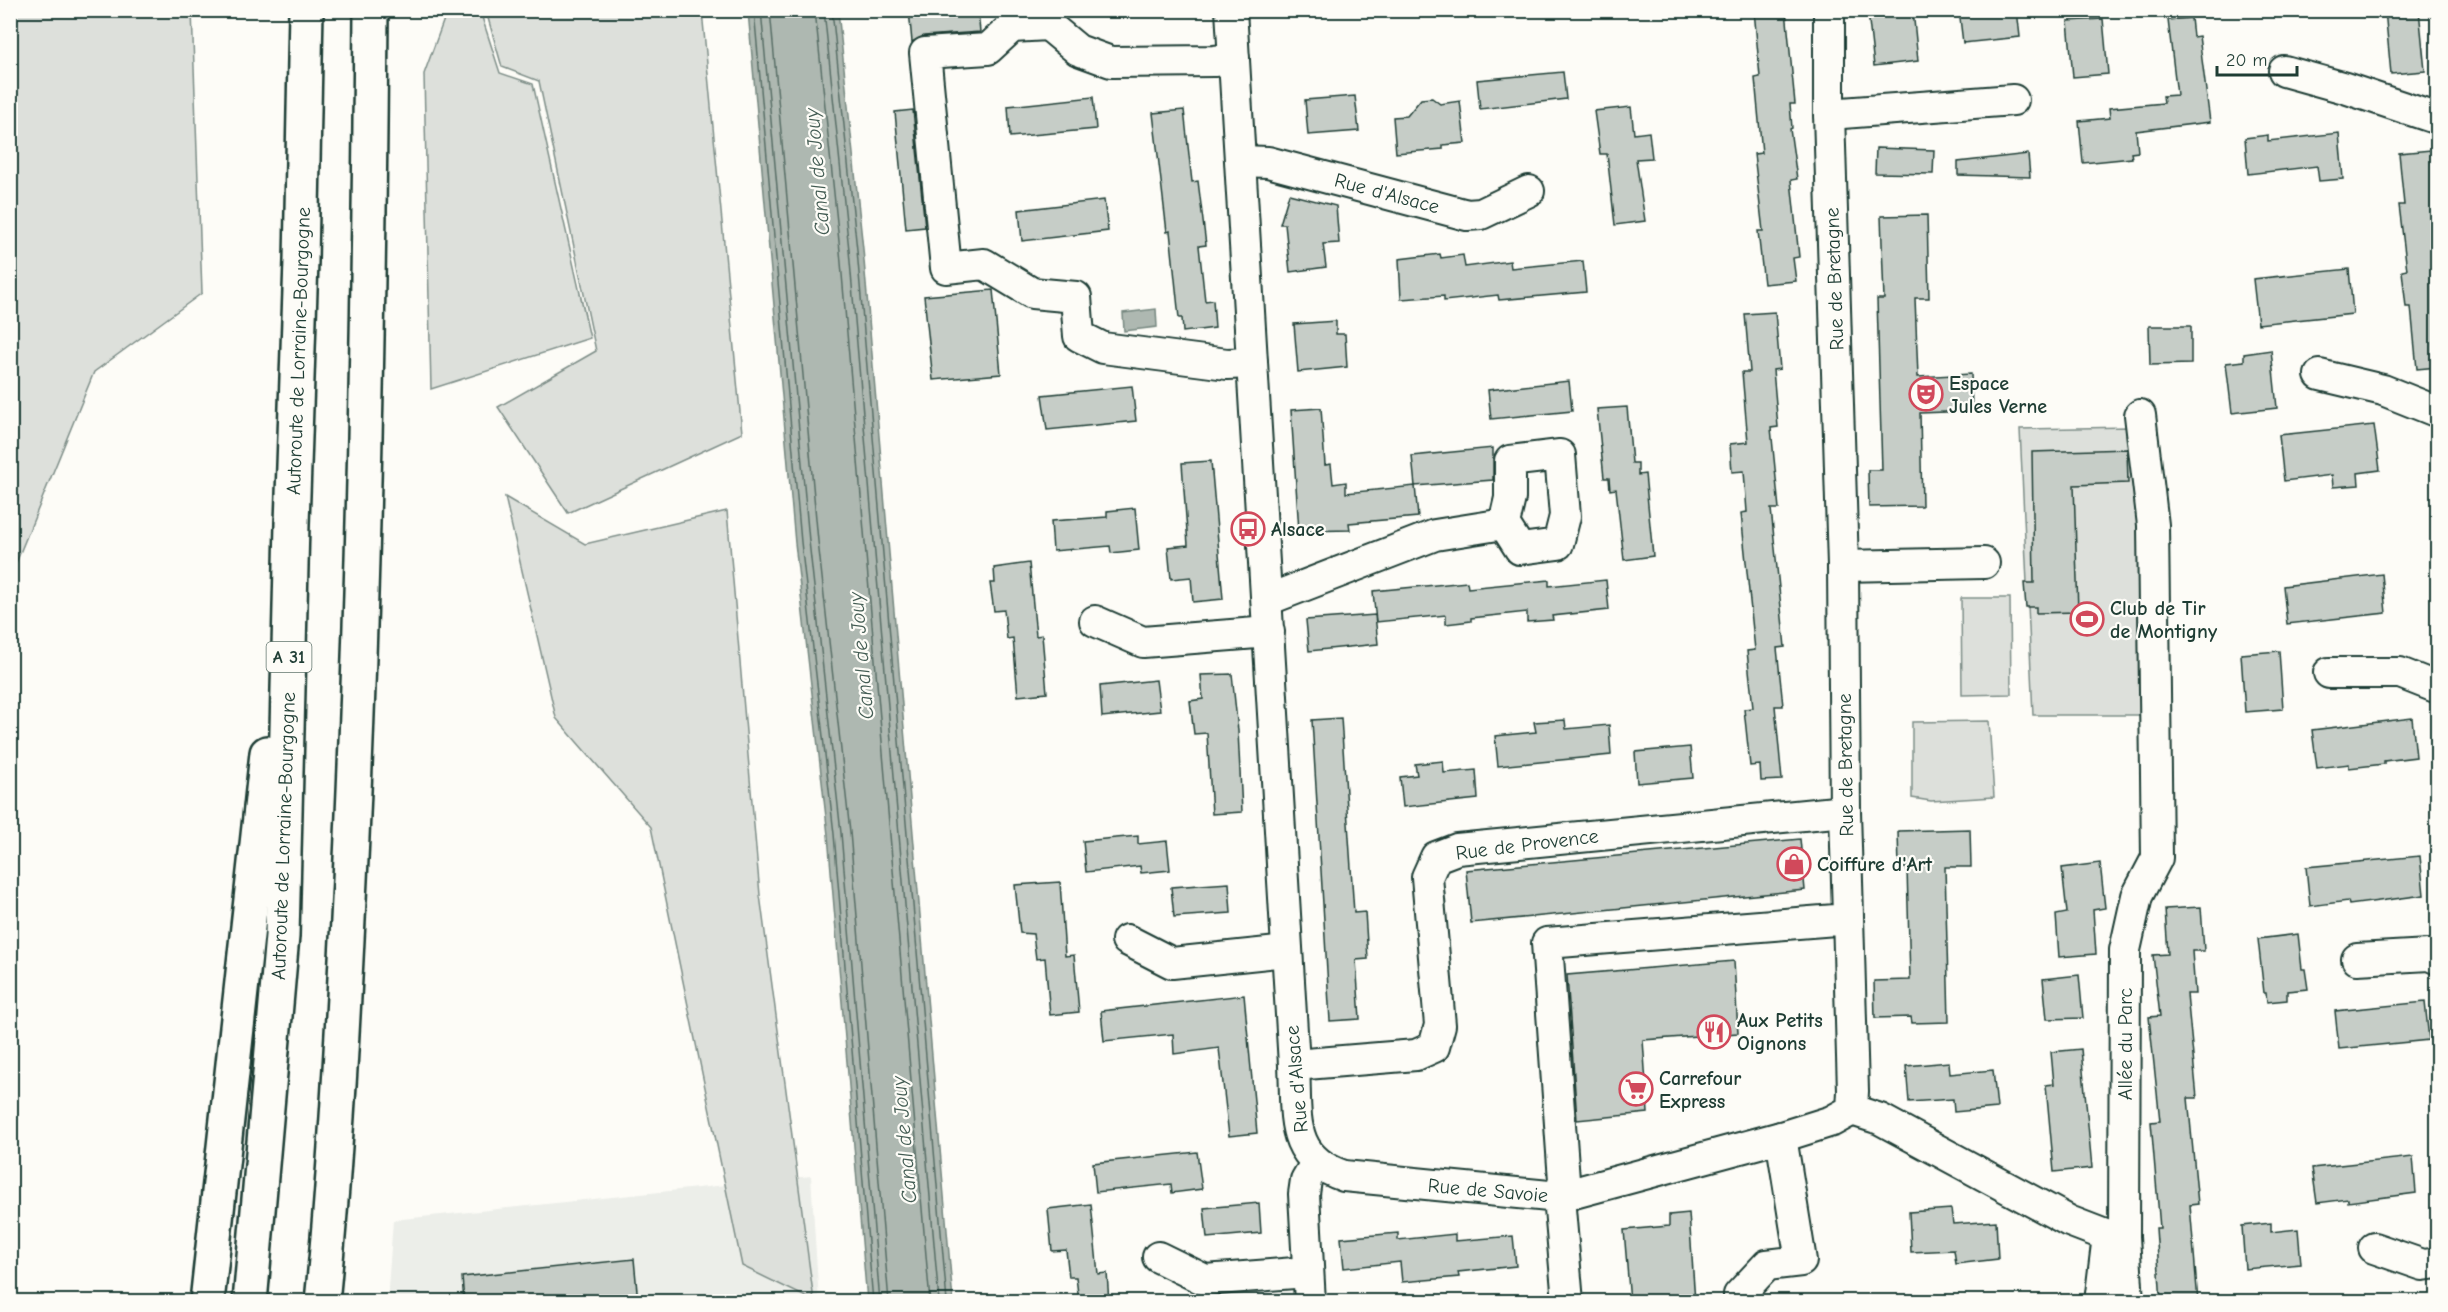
<svg xmlns="http://www.w3.org/2000/svg" width="2448" height="1312" font-family="'Comic Neue',sans-serif">
<style>
.built{fill:#eceee9}
.green{fill:#dde0db;stroke:#7e8e88;stroke-width:1.5}
.water{fill:#aeb8b1;stroke:#75877f;stroke-width:1.5}
.lines{fill:none;stroke-linecap:round;stroke-linejoin:round}
.shore{stroke:#586e66;stroke-width:1.5}
.building{fill:#c6cdc7;stroke:#1f3d34;stroke-width:1.5}
.minor-casing{stroke:#1f3d34;stroke-width:34}
.highway-casing{stroke:#1f3d34;stroke-width:38}
.minor{stroke:#fdfcf7;stroke-width:30}
.highway{stroke:#fdfcf7;stroke-width:33}
.labels{text-anchor:middle;stroke-width:4.5;stroke-linejoin:round;paint-order:stroke}
.shield{fill:#fdfcf7;stroke:#62766e;stroke-width:1.5}
.shield-label{font-size:18px;font-weight:bold;fill:#1f3d34}
.street-label{font-size:20px;fill:#1f3d34;stroke:#fdfcf7}
.poi-label{font-size:20px;font-weight:bold;fill:#1f3d34;stroke:#fdfcf7;text-anchor:start}
.water-label{font-size:21px;font-style:italic;fill:#435c53;stroke:#fdfcf7}
</style>
<rect width="100%" height="100%" fill="#fdfcf7"/>
<filter id="ink" filterUnits="userSpaceOnUse"><feTurbulence type="fractalNoise" baseFrequency=".0167" numOctaves="2"/><feDisplacementMap in="SourceGraphic" scale="12" xChannelSelector="R" yChannelSelector="G"/><feConvolveMatrix kernelMatrix="1 2 1 2 8 2 1 2 1" color-interpolation-filters="sRGB"/></filter>
<g filter="url(#ink)">
<polygon class="built" points="811,1176 819,1301 387,1302 393,1220"/>
<g class="green">
<polygon points="11,10 192,11 202,293 94,372 11,575"/>
<polygon points="447,11 480,11 500,73 533,84 590,338 431,389 424,74"/>
<polygon points="486,11 702,11 742,433 568,513 498,407 596,351 539,81 502,67"/>
<polygon points="2129,427 2145,524 2143,715 2033,715 2020,429"/>
<polygon points="505,497 585,544 727,511 760,895 814,1301 742,1266 651,827 556,718"/>
<polygon points="1961,598 2010,598 2011,694 1962,695"/>
<polygon points="1989,721 1994,797 1931,801 1912,798 1912,722"/>
</g>
<g class="water">
<polygon points="748,11 838,11 863,249 953,1301 867,1301 828,835 795,543"/>
<polygon points="1156,309 1157,327 1124,331 1123,313"/>
</g>
<g class="lines">
<g class="shore">
<polyline points="754,10 801,542 834,834 873,1302"/>
<polyline points="761,10 809,541 841,833 880,1302"/>
<polyline points="770,10 818,541 850,832 889,1302"/>
<polyline points="815,10 840,251 930,1302"/>
<polyline points="824,10 849,250 939,1302"/>
<polyline points="832,10 857,250 947,1302"/>
</g>
</g>
<g class="building">
<polygon points="909,10 978,10 980,32 924,36 912,42"/>
<polygon points="1754,10 1786,10 1795,104 1790,104 1792,128 1790,129 1797,179 1791,180 1799,257 1793,258 1796,281 1764,284 1758,231 1763,231 1754,154 1762,153 1755,78 1760,77"/>
<polygon points="1881,10 1913,10 1918,61 1874,66 1868,12"/>
<polygon points="1959,10 2017,10 2020,37 1963,43"/>
<polygon points="2385,10 2419,10 2425,71 2391,74"/>
<polygon points="2191,18 2193,37 2199,36 2210,122 2136,131 2138,152 2131,153 2132,158 2083,163 2079,121 2110,118 2109,108 2164,103 2163,96 2177,95 2168,20"/>
<polygon points="2103,19 2108,74 2073,77 2068,21"/>
<polygon points="1563,72 1566,99 1480,109 1477,80"/>
<polygon points="1355,96 1359,131 1308,135 1305,100"/>
<polygon points="1093,97 1096,129 1010,137 1008,106"/>
<polygon points="1432,98 1440,104 1460,101 1465,143 1443,145 1443,149 1396,153 1393,117 1407,116 1421,99"/>
<polygon points="1631,107 1634,134 1649,132 1652,158 1636,159 1645,221 1615,225 1607,154 1600,154 1594,111"/>
<polygon points="913,110 925,227 906,229 895,112"/>
<polygon points="1184,110 1192,182 1198,181 1206,245 1199,246 1205,301 1213,300 1215,328 1183,332 1182,318 1179,318 1170,231 1167,232 1153,113"/>
<polygon points="2339,133 2343,179 2319,181 2317,166 2248,174 2245,138 2268,135 2268,141"/>
<polygon points="1876,148 1934,150 1933,174 1875,173"/>
<polygon points="2431,150 2432,163 2438,163 2438,367 2417,369 2411,307 2406,307 2402,271 2407,270 2399,205 2404,205 2399,153"/>
<polygon points="2028,154 2030,177 1958,175 1958,162"/>
<polygon points="1289,194 1336,206 1339,243 1323,244 1326,267 1290,272 1285,224 1280,224"/>
<polygon points="1104,200 1108,231 1022,241 1019,210"/>
<polygon points="1927,215 1929,298 1915,298 1918,377 1971,374 1972,411 1920,413 1922,506 1869,507 1868,470 1882,470 1877,299 1884,299 1881,216"/>
<polygon points="1440,254 1441,258 1463,255 1465,267 1510,261 1511,268 1583,261 1586,292 1499,300 1498,295 1444,301 1444,296 1401,299 1399,259"/>
<polygon points="2349,269 2353,314 2258,324 2253,279"/>
<polygon points="993,290 1001,374 933,380 924,296"/>
<polygon points="1775,312 1780,369 1773,370 1778,427 1771,428 1779,509 1771,509 1785,647 1777,648 1783,706 1775,706 1782,780 1761,781 1760,765 1750,766 1744,709 1753,708 1747,651 1755,650 1741,513 1747,512 1744,471 1732,472 1730,444 1748,442 1742,372 1750,372 1745,314"/>
<polygon points="1336,321 1336,334 1345,334 1347,367 1298,372 1294,324"/>
<polygon points="2149,326 2191,326 2191,364 2150,365"/>
<polygon points="2271,350 2277,408 2232,413 2226,363 2244,361 2244,354"/>
<polygon points="1569,381 1572,411 1491,419 1488,390"/>
<polygon points="1132,386 1136,421 1047,430 1042,395"/>
<polygon points="1627,407 1632,463 1638,463 1638,475 1645,474 1653,556 1624,560 1616,489 1610,490 1609,478 1604,478 1597,409"/>
<polygon points="1321,408 1325,465 1331,464 1333,484 1346,482 1346,493 1415,486 1418,517 1349,523 1350,530 1299,531 1291,410"/>
<polygon points="2374,425 2380,470 2358,473 2359,485 2333,487 2332,475 2284,481 2279,435"/>
<polygon points="1493,448 1493,480 1415,486 1412,456"/>
<polygon points="2127,449 2128,483 2074,485 2078,612 2036,613 2036,607 2026,607 2024,583 2034,583 2032,452"/>
<polygon points="1211,461 1223,599 1193,602 1191,577 1171,579 1168,547 1188,545 1182,463"/>
<polygon points="1135,508 1139,550 1111,553 1110,546 1053,551 1051,521 1107,517 1107,511"/>
<polygon points="1029,563 1036,636 1042,635 1047,693 1018,696 1013,638 1007,639 1004,610 994,611 990,583 995,583 994,568"/>
<polygon points="2382,574 2386,613 2287,624 2283,586"/>
<polygon points="1549,580 1549,586 1606,580 1609,610 1552,616 1553,620 1527,622 1527,612 1471,618 1471,621 1446,624 1446,615 1376,622 1373,591 1467,582 1468,588"/>
<polygon points="1375,615 1378,644 1309,651 1306,620"/>
<polygon points="2279,651 2283,709 2245,712 2241,654"/>
<polygon points="1232,674 1238,731 1242,812 1212,814 1207,733 1194,734 1190,701 1203,699 1201,675"/>
<polygon points="1156,680 1160,711 1102,717 1100,686"/>
<polygon points="1341,718 1354,913 1365,912 1368,959 1356,960 1360,1019 1330,1021 1312,720"/>
<polygon points="2412,718 2416,757 2384,761 2384,764 2349,768 2349,764 2317,768 2312,730"/>
<polygon points="1565,720 1566,729 1609,725 1611,755 1498,766 1495,736 1536,732 1534,722"/>
<polygon points="1690,747 1693,778 1637,783 1635,752"/>
<polygon points="1443,761 1444,773 1476,770 1478,799 1403,807 1400,777 1417,775 1415,764"/>
<polygon points="1970,829 1971,867 1945,867 1949,1022 1912,1023 1911,1017 1875,1018 1874,981 1910,980 1907,868 1899,868 1898,831"/>
<polygon points="1138,836 1138,844 1167,841 1170,870 1141,873 1140,866 1086,872 1083,841"/>
<polygon points="1800,839 1805,890 1471,923 1466,870"/>
<polygon points="2420,856 2424,895 2349,905 2348,901 2310,906 2306,867"/>
<polygon points="2100,863 2105,908 2093,910 2096,954 2059,957 2056,915 2067,913 2062,868"/>
<polygon points="1060,882 1065,956 1074,955 1079,1012 1050,1015 1045,958 1036,959 1033,934 1020,933 1015,885"/>
<polygon points="1229,883 1231,913 1174,917 1171,887"/>
<polygon points="2201,907 2204,951 2192,951 2195,994 2187,994 2197,1098 2188,1098 2198,1204 2190,1205 2198,1302 2161,1302 2156,1228 2160,1228 2151,1122 2160,1121 2149,1017 2160,1016 2153,955 2168,954 2165,909"/>
<polygon points="2298,934 2302,969 2305,969 2308,989 2287,991 2287,1000 2267,1002 2266,993 2264,993 2258,939"/>
<polygon points="1734,961 1738,1033 1643,1040 1648,1113 1577,1120 1567,975"/>
<polygon points="2079,975 2083,1018 2047,1019 2043,979"/>
<polygon points="1244,995 1257,1133 1229,1136 1219,1048 1174,1054 1173,1034 1104,1041 1101,1011"/>
<polygon points="2425,1002 2429,1040 2339,1049 2335,1011"/>
<polygon points="2081,1049 2092,1168 2054,1172 2046,1085 2054,1084 2051,1052"/>
<polygon points="1949,1062 1950,1074 1993,1070 1997,1108 1954,1112 1953,1099 1909,1102 1906,1066"/>
<polygon points="1197,1152 1202,1189 1172,1193 1171,1184 1096,1192 1093,1163"/>
<polygon points="2413,1157 2416,1193 2348,1202 2348,1199 2317,1203 2312,1168"/>
<polygon points="1259,1203 1261,1233 1207,1238 1204,1208"/>
<polygon points="1091,1204 1098,1274 1107,1273 1109,1302 1079,1302 1076,1277 1069,1277 1066,1250 1052,1251 1048,1209"/>
<polygon points="1951,1209 1953,1224 1996,1221 1998,1259 1956,1264 1954,1250 1911,1252 1909,1212"/>
<polygon points="1689,1213 1695,1302 1630,1302 1624,1230 1669,1226 1669,1215"/>
<polygon points="2271,1223 2271,1232 2298,1229 2301,1264 2245,1269 2242,1226"/>
<polygon points="1398,1233 1398,1240 1455,1234 1455,1241 1513,1236 1516,1266 1458,1272 1459,1277 1402,1282 1400,1262 1344,1268 1341,1238"/>
<polygon points="634,1259 638,1302 464,1302 462,1277"/>
</g>
<g class="lines">
<g class="minor-casing">
<g id="minor">
<polyline points="1046,10 1048,25 1078,50 1111,62 1214,61 1234,59"/>
<path d="M1231,10l63,1055c3,50 -7,92 50,111l215,21 9,105"/>
<polyline points="1829,10 1829,114 1843,566 1845,811 1853,1091 1852,1110 1832,1121 1781,1137 1559,1197 1564,1180 1547,943 1848,919"/>
<polyline points="1048,25 1012,27 988,49 925,53 946,268 984,264 1032,293 1076,297 1079,336 1103,348 1227,364 1252,363"/>
<polyline points="2284,71 2345,88 2438,119"/>
<polyline points="1829,114 2013,100"/>
<polyline points="1241,161 1268,162 1467,215 1481,214 1529,191"/>
<polyline points="2320,375 2383,390 2438,412"/>
<polygon points="1560,455 1565,516 1558,544 1520,549 1504,524 1510,498 1510,461"/>
<polyline points="1843,566 1984,563"/>
<polyline points="1267,600 1435,535 1504,524"/>
<polyline points="1095,621 1143,642 1269,632"/>
<polyline points="2329,673 2400,673 2438,688"/>
<polyline points="1127,940 1172,963 1287,951"/>
<polyline points="2357,959 2429,955 2438,959"/>
<polyline points="1294,1065 1416,1055 1434,1047 1440,1025 1427,877 1436,857 1457,849 1845,811"/>
<polyline points="1852,1110 1880,1119 2069,1221 2108,1236 2124,1237"/>
<polyline points="2374,1248 2423,1265 2438,1263"/>
<polyline points="1158,1257 1205,1280 1307,1272"/>
<polyline points="1310,1302 1304,1194 1306,1180 1316,1163"/>
<polyline points="1740,1302 1739,1295 1767,1265 1801,1261 1781,1137"/>
<polyline points="2100,1302 2108,1236"/>
<polyline points="2128,1302 2124,1237 2125,950 2137,896 2157,858 2153,525 2140,415"/>
</g>
</g>
<g class="highway-casing">
<g id="highway">
<polyline points="207,1302 267,753"/>
<polyline points="250,1302 282,936 292,524 301,261 306,10"/>
<path d="M322,1302c14,-140 21,-281 28,-422 14,-289 19,-579 21,-870"/>
</g>
</g>
<use href="#minor" class="minor"/>
<use href="#highway" class="highway"/>
</g>
</g>
<defs>
<g id="theatre-ring" transform="scale(1.725)"><circle r="9.5" fill="#fdfcf7" stroke="#d1495b" stroke-width="1.5"/><path d="M-5-5.5Q0-4 5-5.5V0Q5 5 0 6Q-5 5-5 0ZM-3.3-2.5H-1v1.5H-3.3ZM1-2.5H3.3v1.5H1ZM-2.8 1Q0 5.5 2.8 1Z" fill="#d1495b"/></g>
<g id="bus-ring" transform="scale(1.725)"><circle r="9.5" fill="#fdfcf7" stroke="#d1495b" stroke-width="1.5"/><path d="M-5-6H5V4H4V6H2V4H-2V6H-4V4H-5ZM-3.5-4V0h7V-4ZM-3.5 1.2v1.5H-2V1.2ZM2 1.2v1.5H3.5V1.2Z" fill="#d1495b"/></g>
<g id="stadium-ring" transform="scale(1.725)"><circle r="9.5" fill="#fdfcf7" stroke="#d1495b" stroke-width="1.5"/><path d="M0-5a6.5 5 0 1 0 0 10a6.5 5 0 1 0 0-10ZM-3.5-1.8h7v3.6h-7Z" fill="#d1495b"/></g>
<g id="shop-ring" transform="scale(1.725)"><circle r="9.5" fill="#fdfcf7" stroke="#d1495b" stroke-width="1.5"/><path d="M-5-2.5h2.3a2.7 3.5 0 0 1 5.4 0H5L5.5 6h-11ZM-1.5-2.5h3a1.5 2.3 0 0 0-3 0Z" fill="#d1495b"/></g>
<g id="restaurant-ring" transform="scale(1.725)"><circle r="9.5" fill="#fdfcf7" stroke="#d1495b" stroke-width="1.5"/><path d="M-5-6h1v4h1v-4h1v4h1v-4h1v5L-1.5 .5V6h-2V.5L-5-1ZM5-6V6H3V1.5H1.5Q1.5-4 5-6Z" fill="#d1495b"/></g>
<g id="supermarket-ring" transform="scale(1.725)"><circle r="9.5" fill="#fdfcf7" stroke="#d1495b" stroke-width="1.5"/><path d="M-6-5.5h2.5l.6 2H6L4.5 2H-2.5L-4.4-4H-6ZM-1.5 3.2a1.3 1.3 0 1 0 .1 0ZM3 3.2a1.3 1.3 0 1 0 .1 0Z" fill="#d1495b"/></g>
</defs>
<g fill-rule="evenodd">
<use href="#theatre-ring" x="1926" y="394"/>
<use href="#bus-ring" x="1248" y="529"/>
<use href="#stadium-ring" x="2087" y="619"/>
<use href="#shop-ring" x="1794" y="864"/>
<use href="#restaurant-ring" x="1714" y="1032"/>
<use href="#supermarket-ring" x="1636" y="1089"/>
</g>
<g class="labels">
<rect class="shield" x="266.5" y="642" width="45" height="30" rx="4.5"/>
<g class="shield-label">
<text x="289" y="663">A 31</text>
</g>
<g class="street-label">
<text transform="translate(1387 193) rotate(15)" y="7">Rue d'Alsace</text>
<text transform="translate(1834 279) rotate(-92)" y="7">Rue de Bretagne</text>
<text transform="translate(298 351) rotate(-88)" y="7">Autoroute de Lorraine-Bourgogne</text>
<text transform="translate(1845 765) rotate(-91)" y="7">Rue de Bretagne</text>
<text transform="translate(283 836) rotate(-88)" y="7">Autoroute de Lorraine-Bourgogne</text>
<text transform="translate(1527 844) rotate(-7)" y="7">Rue de Provence</text>
<text transform="translate(2125 1044) rotate(-90)" y="7">Allée du Parc</text>
<text transform="translate(1296 1079) rotate(-95)" y="7">Rue d'Alsace</text>
<text transform="translate(1488 1190) rotate(5)" y="7">Rue de Savoie</text>
</g>
<g class="poi-label">
<text x="1949" y="390">Espace<tspan x="1949" dy="23">Jules Verne</tspan></text>
<text x="1271" y="536">Alsace</text>
<text x="2110" y="615">Club de Tir<tspan x="2110" dy="23">de Montigny</tspan></text>
<text x="1817" y="871">Coiffure d'Art</text>
<text x="1737" y="1027">Aux Petits<tspan x="1737" dy="23">Oignons</tspan></text>
<text x="1659" y="1085">Carrefour<tspan x="1659" dy="23">Express</tspan></text>
</g>
<g class="water-label">
<text transform="translate(817 172) rotate(-95)" y="7">Canal de Jouy</text>
<text transform="translate(861 656) rotate(-95)" y="7">Canal de Jouy</text>
<text transform="translate(904 1140) rotate(-95)" y="7">Canal de Jouy</text>
</g>
</g>
<rect width="2448" height="1312" fill="none" stroke="#fdfcf7" stroke-width="36"/>
<rect x="18" y="18" width="2412" height="1276" fill="none" stroke="#1f3d34" stroke-width="2" filter="url(#ink)"/>
<path d="M2217 66v9h80v-9" fill="none" stroke="#1f3d34" stroke-width="3"/>
<text x="2226" y="66" font-size="18" fill="#1f3d34" stroke="#fdfcf7" stroke-width="4.5" paint-order="stroke">20 m</text>
</svg>
